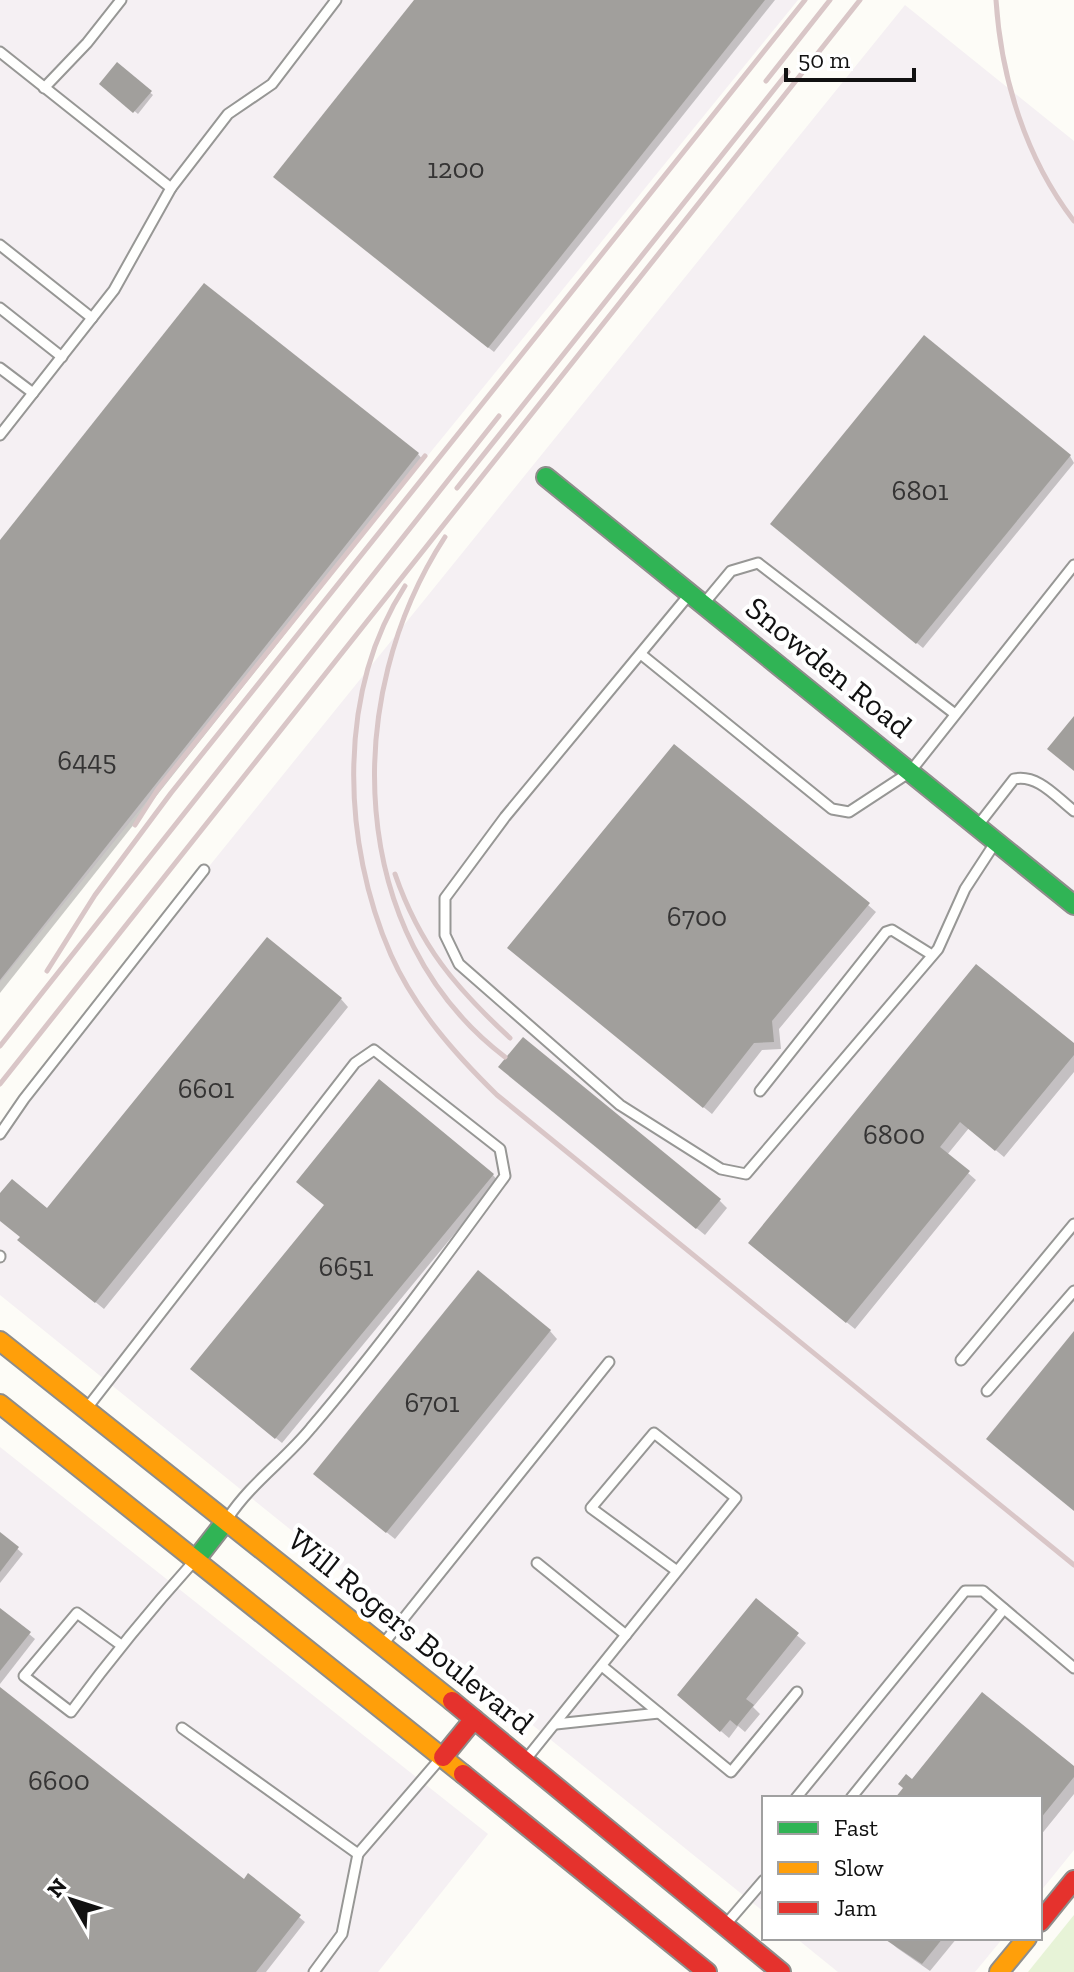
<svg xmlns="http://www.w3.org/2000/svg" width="1074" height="1972" font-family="'Zilla Slab',serif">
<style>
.industrial{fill:#f5f0f3}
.green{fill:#e7f3d7}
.shadow{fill:#0003}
.building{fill:#a19f9c}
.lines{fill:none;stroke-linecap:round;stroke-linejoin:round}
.lane-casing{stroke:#979795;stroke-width:13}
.fast-casing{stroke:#8e8d8b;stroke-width:22}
.slow-casing{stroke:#8e8d8b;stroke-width:22}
.jam-casing{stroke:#8e8d8b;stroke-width:22}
.lane{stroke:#fffffe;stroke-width:9}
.fast{stroke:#30b455;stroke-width:18}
.slow{stroke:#ff9f0a;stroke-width:18}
.jam{stroke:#e5322d;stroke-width:18}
.rail{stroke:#d9c6c7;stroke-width:5}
.labels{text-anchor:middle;stroke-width:8;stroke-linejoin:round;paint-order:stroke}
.number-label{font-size:28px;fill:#353434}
.street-label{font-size:32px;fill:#111;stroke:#fff}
</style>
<rect width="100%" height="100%" fill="#fdfcf7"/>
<g class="industrial">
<polygon points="0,0 798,0 0,982"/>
<polygon points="905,5 1074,141 1074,1850 1040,1892 1040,1798 764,1798 764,1912 0,1295 0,1125"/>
<polygon points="0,1447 488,1834 378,1972 0,1972"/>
<polygon points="796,1938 1003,1938 975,1972 838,1972"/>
</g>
<polygon class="green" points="1074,1915 1074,1972 1028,1972"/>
<g class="shadow">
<polygon points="417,0 775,0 494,352 282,182"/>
<polygon points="117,65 153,95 138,114 102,84"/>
<polygon points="418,454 423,460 0,993 0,543"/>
<polygon points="1070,456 1074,463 923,648 778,529"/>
<polygon points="868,905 876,912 779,1029 781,1049 762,1050 712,1114 518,956"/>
<polygon points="341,999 348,1007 104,1309 28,1247 22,1237 0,1220 0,1197 48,1211"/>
<polygon points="1074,1045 1074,1072 1004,1157 969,1128 947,1155 976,1180 855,1329 759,1251"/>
<polygon points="509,1075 719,1200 727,1208 705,1235"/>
<polygon points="493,1175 498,1181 282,1443 198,1375 326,1205"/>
<polygon points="550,1331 557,1339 395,1539 323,1481"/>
<polygon points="0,1533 23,1554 0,1583"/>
<polygon points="756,1601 806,1643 753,1707 760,1714 745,1732 738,1726 729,1738 687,1702"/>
<polygon points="0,1610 35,1639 0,1684"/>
<polygon points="0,1689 244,1882 248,1876 305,1922 266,1972 0,1972"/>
<polygon points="1074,1769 1074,1794 1040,1836 1040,1798 898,1798 913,1781"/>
<polygon points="892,1938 957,1938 930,1971 897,1948 889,1941"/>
</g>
<g class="building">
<polygon points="414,0 765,0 488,348 273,177"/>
<polygon points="117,62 152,91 133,113 99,84"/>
<polygon points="204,283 419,453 0,980 0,540"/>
<polygon points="924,335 1071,455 916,644 770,524"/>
<polygon points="1074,716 1074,771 1047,749"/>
<polygon points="674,744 870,903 772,1021 774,1042 754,1043 703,1108 507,948"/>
<polygon points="267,937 342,998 95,1303 17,1240 20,1237 0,1221 0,1193 12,1179 47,1208"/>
<polygon points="976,964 1074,1043 1074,1055 995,1151 960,1122 940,1147 970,1171 846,1323 748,1243"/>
<polygon points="523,1037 721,1199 696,1229 498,1067"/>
<polygon points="379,1079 494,1174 275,1439 190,1369 324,1205 296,1182"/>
<polygon points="478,1270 551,1330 386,1533 313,1474"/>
<polygon points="1074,1331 1074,1511 986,1439"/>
<polygon points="0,1532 19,1547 0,1572"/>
<polygon points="756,1598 799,1633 746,1699 754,1705 737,1726 730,1720 720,1732 677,1695"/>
<polygon points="0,1608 31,1632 0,1671"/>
<polygon points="0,1687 244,1879 248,1873 301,1915 256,1972 0,1972"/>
<polygon points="982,1692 1074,1766 1074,1777 1040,1819 1040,1798 895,1798 903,1788 898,1784 906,1774 912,1779"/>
<polygon points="883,1938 943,1938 922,1964"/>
</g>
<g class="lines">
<g class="lane-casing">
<g id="lane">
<polyline points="0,52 171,188 114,290 0,435"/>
<polyline points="44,88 87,43 121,0"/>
<polyline points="171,188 228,114 272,84 336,0"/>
<polyline points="0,245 92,318"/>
<polyline points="0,308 62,357"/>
<polyline points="0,368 33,393"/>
<polyline points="688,596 505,817 445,898 445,935 459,964 620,1105 721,1169 746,1174 938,949 965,889 995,843"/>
<polyline points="706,601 731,571 758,563 955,714"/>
<polyline points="642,655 832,809 849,812 910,772 1074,565"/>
<path d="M979,824l35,-45c24,-5 42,18 60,32"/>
<polyline points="760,1091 886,932 892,930 932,955"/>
<polyline points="0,1134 24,1099 204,870"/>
<polyline points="0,1256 0,1257"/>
<polyline points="961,1360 1074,1224"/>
<polyline points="987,1391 1074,1291"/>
<path d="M87,1408l268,-345 19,-13 126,99 5,27c-63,86 -125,171 -194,252 -26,32 -60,55 -83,90"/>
<polyline points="537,1563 626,1635"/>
<polyline points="384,1643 609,1362"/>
<path d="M121,1645l-44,-32 -53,63 47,36c39,-53 80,-103 124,-152"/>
<polyline points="602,1666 731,1772 797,1692"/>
<polyline points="556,1724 659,1713"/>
<polyline points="182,1728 358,1854 440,1759"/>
<polyline points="527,1758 736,1498 654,1433 591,1508 677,1571"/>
<polyline points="796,1798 965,1591 983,1591 1074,1668"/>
<polyline points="851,1798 1004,1609"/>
<polyline points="727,1923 764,1880"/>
<polyline points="314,1972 342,1934 358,1854"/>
</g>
</g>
<g class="fast-casing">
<g id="fast">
<polyline points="546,477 1074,905"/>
<polyline points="197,1558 226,1521"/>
</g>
</g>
<g class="slow-casing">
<g id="slow">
<polyline points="0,1341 452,1701"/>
<polyline points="0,1404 463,1774"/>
<polyline points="999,1972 1027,1938"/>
</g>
</g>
<g class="jam-casing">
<g id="jam">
<polyline points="452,1701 781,1972"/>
<polyline points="443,1757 474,1719"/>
<polyline points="463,1774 707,1972"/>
<polyline points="1040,1922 1074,1880"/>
</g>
</g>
<use href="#lane" class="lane"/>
<use href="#fast" class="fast"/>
<use href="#slow" class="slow"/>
<use href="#jam" class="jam"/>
<g class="rail">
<path d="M996,0c5,78 30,159 78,221"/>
<polyline points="766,81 830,0"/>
<polyline points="457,488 788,72"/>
<path d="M445,537c-104,159 -100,398 60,520"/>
<path d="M405,586c-69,107 -63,257 -14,369 24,54 64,99 106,140l577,470"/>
<polyline points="135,825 158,789 425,456"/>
<path d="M395,874c25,72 60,113 115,164"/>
<polyline points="47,971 95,895 171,793 805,0"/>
<polyline points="0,1046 499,416"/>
<polyline points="0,1084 860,0"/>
</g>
</g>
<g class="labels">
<g class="number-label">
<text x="456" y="178">1200</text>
<text x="920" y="500">6801</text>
<text x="87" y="770">6445</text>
<text x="697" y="926">6700</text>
<text x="206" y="1098">6601</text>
<text x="894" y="1144">6800</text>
<text x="346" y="1276">6651</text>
<text x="432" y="1412">6701</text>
<text x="59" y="1790">6600</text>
</g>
<g class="street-label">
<text transform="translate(829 667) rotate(39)" y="11">Snowden Road</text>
<text transform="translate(411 1631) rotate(39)" y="11">Will Rogers Boulevard</text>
</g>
</g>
<rect x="762" y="1796" width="280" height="144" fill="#ffffff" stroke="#a0a0a0" stroke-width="2"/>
<rect x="778" y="1822" width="40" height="12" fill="#30b455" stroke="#a0a0a0" stroke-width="2"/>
<text x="834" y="1836" font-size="24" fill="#111111">Fast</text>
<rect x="778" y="1862" width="40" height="12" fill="#ff9f0a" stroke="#a0a0a0" stroke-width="2"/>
<text x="834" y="1876" font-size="24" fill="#111111">Slow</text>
<rect x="778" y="1902" width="40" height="12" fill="#e5322d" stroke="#a0a0a0" stroke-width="2"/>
<text x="834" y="1916" font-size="24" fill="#111111">Jam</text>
<g transform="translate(72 1900) rotate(309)" stroke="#ffffff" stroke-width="6" paint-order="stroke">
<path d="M0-6L14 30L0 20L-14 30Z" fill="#111111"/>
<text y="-12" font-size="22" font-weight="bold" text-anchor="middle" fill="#111111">N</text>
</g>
<path d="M786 68v12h128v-12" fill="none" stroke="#111111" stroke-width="4"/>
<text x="798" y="68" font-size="24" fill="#111111" stroke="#ffffff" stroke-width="6" paint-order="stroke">50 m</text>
</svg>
